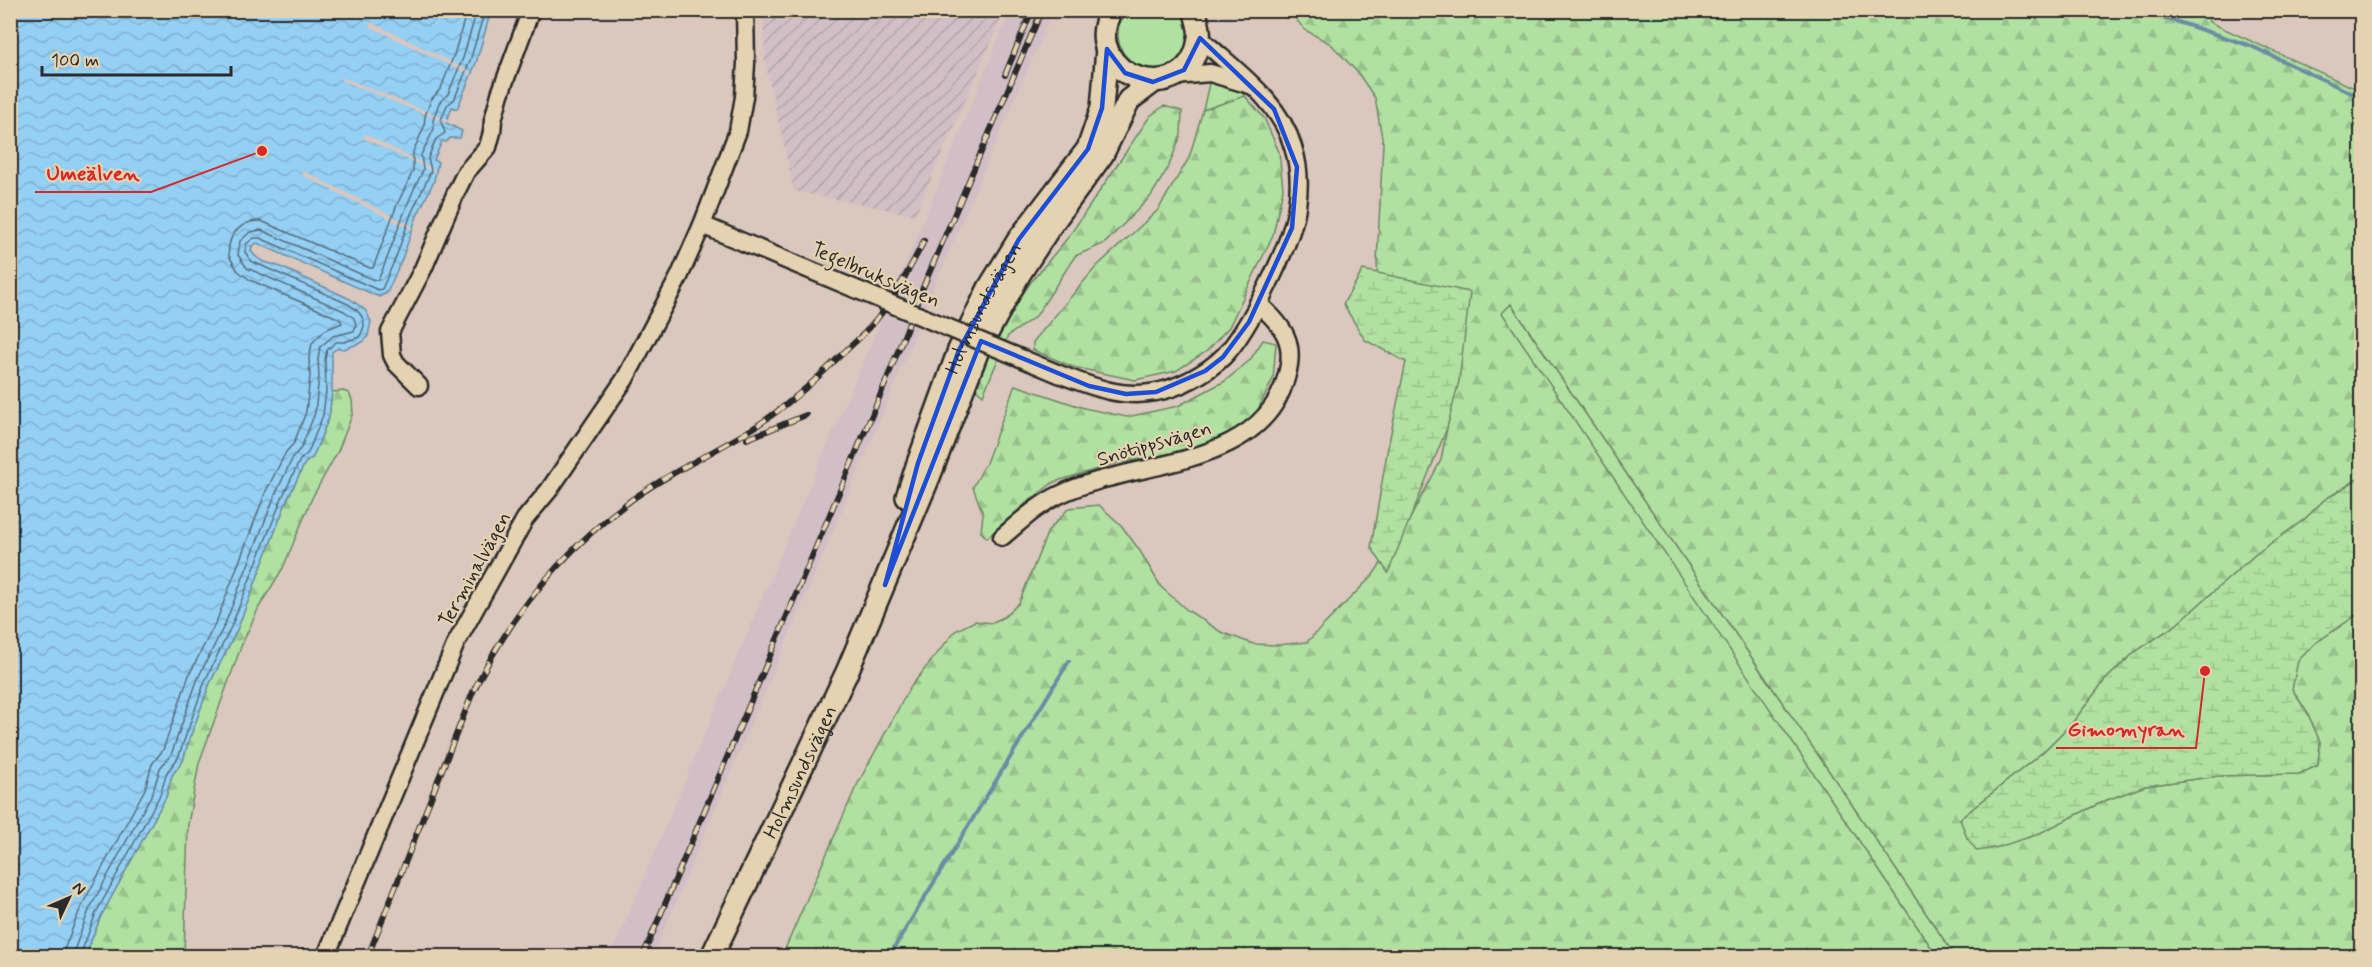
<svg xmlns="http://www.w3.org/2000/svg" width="2372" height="967" font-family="Mynerve,sans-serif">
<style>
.built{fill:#d2bfc6}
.industrial{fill:url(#industrial-furrows)}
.green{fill:#b0e1a1;stroke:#6e8666;stroke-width:1.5}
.forest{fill:url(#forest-firs);stroke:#6e8666;stroke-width:1.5}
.wetland{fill:url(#wetland-marsh);stroke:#6e8666;stroke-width:1.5}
.water{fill:url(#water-waves);stroke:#6a8da4;stroke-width:1.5}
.pier{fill:#dac7bd}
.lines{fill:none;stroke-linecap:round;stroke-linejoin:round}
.shore{stroke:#556d7b;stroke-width:1.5}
.stream{stroke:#6a8da4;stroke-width:4}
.minor-casing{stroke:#2b2b2b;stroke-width:21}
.major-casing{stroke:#2b2b2b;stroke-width:26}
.minor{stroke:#e4d2b0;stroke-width:16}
.major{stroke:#e4d2b0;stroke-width:21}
.rail-casing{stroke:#2b2b2b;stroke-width:6}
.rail{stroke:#e4d2b0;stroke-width:4;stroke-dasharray:11;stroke-linecap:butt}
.minor-bridge-casing{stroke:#2b2b2b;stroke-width:21;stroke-linecap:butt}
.minor-bridge{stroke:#e4d2b0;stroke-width:16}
.marked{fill:none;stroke:#1d4ed8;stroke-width:4.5;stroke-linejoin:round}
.labels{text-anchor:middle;stroke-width:4.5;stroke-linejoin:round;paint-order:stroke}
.street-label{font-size:20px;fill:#2b2b2b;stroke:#e4d2b0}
.leader{fill:none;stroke:#d62828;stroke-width:2}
.callout-dot{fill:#d62828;stroke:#e4d2b0;stroke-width:2}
.callout-label{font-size:21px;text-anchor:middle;font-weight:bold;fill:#d62828;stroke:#e4d2b0;stroke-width:4.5;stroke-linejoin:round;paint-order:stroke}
</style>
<defs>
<pattern id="industrial-furrows" width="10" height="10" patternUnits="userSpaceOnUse" patternTransform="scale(1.5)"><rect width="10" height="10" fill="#d2bfc6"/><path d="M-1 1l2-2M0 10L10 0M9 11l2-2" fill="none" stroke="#b4a4aa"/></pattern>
<pattern id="forest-firs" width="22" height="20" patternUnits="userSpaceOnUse" patternTransform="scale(1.5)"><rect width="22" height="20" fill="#b0e1a1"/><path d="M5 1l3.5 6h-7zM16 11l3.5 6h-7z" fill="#98c18b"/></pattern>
<pattern id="wetland-marsh" width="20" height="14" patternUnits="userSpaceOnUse" patternTransform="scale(1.5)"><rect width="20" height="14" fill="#b0e1a1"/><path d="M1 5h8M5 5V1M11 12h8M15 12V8" fill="none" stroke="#98c18b"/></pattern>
<pattern id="water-waves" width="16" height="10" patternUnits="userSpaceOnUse" patternTransform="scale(1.5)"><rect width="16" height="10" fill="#94cff4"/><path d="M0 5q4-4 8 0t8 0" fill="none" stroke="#80b2d1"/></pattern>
</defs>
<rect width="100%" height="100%" fill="#dac7bd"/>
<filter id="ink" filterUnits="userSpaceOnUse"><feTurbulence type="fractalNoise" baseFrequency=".0167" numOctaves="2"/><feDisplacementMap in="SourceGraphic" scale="12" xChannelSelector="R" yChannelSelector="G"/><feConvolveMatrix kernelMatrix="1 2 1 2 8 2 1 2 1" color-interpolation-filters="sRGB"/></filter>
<g filter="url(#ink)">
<polygon class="built" points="1010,11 1053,11 933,288 894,387 653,956 611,956 816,471 901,275"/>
<g class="industrial">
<polygon points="763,11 1005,11 915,215 794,191 765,61"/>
<polygon points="363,944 390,956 358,956"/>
</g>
<g class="green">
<path d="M1125,11h55c8,10 11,22 7,34 -15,48 -92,20 -62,-34z"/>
<polygon points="1210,79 1233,85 1245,96 1203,110"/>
<polygon points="1511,304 1955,956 1937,956 1501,313"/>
</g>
<g class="forest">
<polygon points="1289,11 2207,11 2209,22 2361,91 2361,477 2324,500 2305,519 2256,554 2176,625 2135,652 2105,680 2073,722 2043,752 1960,819 2068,819 2104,801 2145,786 2218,776 2299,774 2317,766 2320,742 2308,714 2292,689 2297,661 2314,644 2361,612 2361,956 1955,956 1511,304 1502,313 1937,956 782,956 855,789 909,689 955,631 975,621 991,623 1004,617 1019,603 1048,531 1069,508 1099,505 1121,525 1140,551 1161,587 1187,610 1221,632 1253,644 1277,645 1307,642 1373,575 1405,528 1441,460 1447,428 1378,286 1377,262 1383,143 1375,98 1358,73 1331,44 1305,30"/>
<polygon points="1245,96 1264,118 1279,152 1283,189 1273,235 1229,327 1207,351 1176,371 1135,380 1073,367 1033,350 1033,342 1096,267 1158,210 1189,158 1203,110"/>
<polygon points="1164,106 1182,111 1181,135 1168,168 1151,196 1105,243 1075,256 1036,316 1008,336 983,395 973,386 994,335 1031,282 1070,235 1150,116"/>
<polygon points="1263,340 1276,343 1273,379 1253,419 1213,444 1178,453 1117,463 1054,482 1026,503 987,538 981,532 983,514 973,487 986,463 1015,385 1084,408 1127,417 1178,406 1225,381 1250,360"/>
<polygon points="343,391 349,393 352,400 353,413 338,451 312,498 283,568 259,607 242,644 199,763 188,824 184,956 85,956 101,916 166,797 172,775 183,761 188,743 210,683 237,630 287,500 305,463 313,457 329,417 332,392"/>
</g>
<g class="wetland">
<polygon points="1363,270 1470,292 1459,381 1447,428 1388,573 1371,547 1388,447 1406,362 1365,340 1343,304"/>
<polygon points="2361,477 2361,612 2314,644 2298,661 2292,689 2308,714 2320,742 2318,765 2299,774 2218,776 2145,786 2104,801 2036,835 1995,848 1977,851 1967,838 1960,819 2043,752 2073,722 2105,680 2135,652 2176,625 2256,554 2305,519 2324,500"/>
</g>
<polygon class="water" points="10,11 491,11 476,63 457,109 452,107 446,123 462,131 460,138 450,138 446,142 442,141 434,160 438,162 434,181 417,216 402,259 387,293 379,297 257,243 252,246 251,251 255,256 262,261 281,267 350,299 365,310 371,321 368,336 363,342 344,349 338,348 332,352 332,392 329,417 313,457 305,463 287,500 237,630 210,683 188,743 183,761 172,775 166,797 101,916 85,956 11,956"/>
<g class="pier">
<polygon points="371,22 468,70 471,73 470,75 369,26"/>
<polygon points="342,77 448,120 446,123 341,80"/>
<polygon points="365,134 434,169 436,173 363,138"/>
<polygon points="303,171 411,225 412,230 302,175"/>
</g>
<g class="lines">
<g class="shore">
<path d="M63,956l2,-9 16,-40 64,-118 7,-25 11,-14 26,-75 28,-55 49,-129 20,-39 8,-9 12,-31 4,-36 -1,-17 3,-16 13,-13 17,-7 -2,-4 -90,-39 -12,-9 -9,-15c-3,-20 12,-36 32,-35l109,47h3l23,-61 17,-36v-19l11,-25 1,-11 6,-16 10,-12 13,-33 13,-45"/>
<path d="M72,956l17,-46 64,-118 7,-24 11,-13 27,-77 27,-54 50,-129 18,-38 8,-9 14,-35 4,-37 -1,-17 2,-12 13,-11 21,-5 2,-6 -2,-7 -10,-7 -97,-43 -9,-13 2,-14 10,-9 11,-2 113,50h4c16,-35 25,-72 43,-105l2,-6 -2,-14 13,-26 -1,-9 6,-17 9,-9 15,-36 14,-48"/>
<path d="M80,956l16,-43 64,-118 7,-23 11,-14 27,-77 26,-54 51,-129 18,-38 8,-7 15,-38 3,-24 -1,-32 2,-9 9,-8h8l15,-5c11,-15 2,-25 -11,-33l-97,-43 -6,-9 1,-8 8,-6h6l118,52 4,-1 14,-32 15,-43 17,-36 3,-8 -3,-12 8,-19 9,-6 -4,-13 6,-15 7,-5 16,-39 15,-51"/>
</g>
<g class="stream">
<polyline points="2132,10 2175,21 2251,46 2362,98"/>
<polyline points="889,956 1069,661"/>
</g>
<g class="minor-casing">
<g id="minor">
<polyline points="1175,76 1210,73 1250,85"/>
<polyline points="702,225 853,288"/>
<path d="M1059,374c31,12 63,25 97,18 23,-4 51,-19 68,-36 25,-26 69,-115 73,-150 3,-20 2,-41 -4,-59 -14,-48 -59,-77 -93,-109"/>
<polyline points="419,386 396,363 392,355 390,332 423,269 457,190 466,172 488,147 492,132 493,120 500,94 531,10"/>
<path d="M1002,537c19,-16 37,-33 59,-43 71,-34 199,-24 225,-116 11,-37 -3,-51 -28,-75"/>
<polyline points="326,956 456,643 525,519 549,490 625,379 679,277 702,225 738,131 744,97 746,63 745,10"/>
</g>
</g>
<g class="major-casing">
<g id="major">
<path d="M1111,10c-35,69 79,103 88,28 2,-9 -3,-18 -4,-28"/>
<path id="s1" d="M907,497l11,-34 41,-113 30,-62 30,-49 69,-90 14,-41 5,-59"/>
<path id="s2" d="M712,956l135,-284 82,-195 49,-127 42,-77 31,-48 51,-70 27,-55 24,-18"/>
</g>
</g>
<use href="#minor" class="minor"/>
<use href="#major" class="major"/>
<g class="rail-casing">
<g id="rail">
<polyline points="1005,75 1032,10"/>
<polyline points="747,439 806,415"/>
<path d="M368,956l105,-264c37,-76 88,-140 157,-191 39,-29 84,-48 125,-74 32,-21 60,-46 87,-73 12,-11 25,-22 35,-35 19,-24 33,-51 47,-78"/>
<polyline points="643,956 885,384 924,285 1042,10"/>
</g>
</g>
<use href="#rail" class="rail"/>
<g class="minor-bridge-casing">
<polyline id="minor-bridge" points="853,288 1059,374"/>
</g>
<use href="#minor-bridge" class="minor-bridge"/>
</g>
</g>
<path class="marked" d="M1200,38l74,71 23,58 -5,61 -43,94 -26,35 -18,14 -49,21 -30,2 -37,-8 -108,-45 -96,244 33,-122 41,-113 60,-111 69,-90 14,-41 5,-59 18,24 28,9 31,-12z"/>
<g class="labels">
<g class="street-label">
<text transform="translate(876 274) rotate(23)" y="7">Tegelbruksvägen</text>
<text dy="7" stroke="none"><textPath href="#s1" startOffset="204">Holmsundsvägen</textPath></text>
<text transform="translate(1154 443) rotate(-16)" y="7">Snötippsvägen</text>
<text transform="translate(474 569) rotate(-61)" y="7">Terminalvägen</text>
<text dy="7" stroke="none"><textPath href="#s2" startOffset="204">Holmsundsvägen</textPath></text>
</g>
</g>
<path class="leader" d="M262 151L151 192H35M2205 671L2196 748H2056"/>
<g class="callout-dot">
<circle cx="262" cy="151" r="6"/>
<circle cx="2205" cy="671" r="6"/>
</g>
<g class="callout-label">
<text x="93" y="180">Umeälven</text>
<text x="2126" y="736">Gimomyran</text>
</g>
<rect width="2372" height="967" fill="none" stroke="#e4d2b0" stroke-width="36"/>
<rect x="18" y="18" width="2336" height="931" fill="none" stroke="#2b2b2b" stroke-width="2" filter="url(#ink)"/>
<g transform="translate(69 898) rotate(46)" stroke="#e4d2b0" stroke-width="4.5" paint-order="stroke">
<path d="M0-4.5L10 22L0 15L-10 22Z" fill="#2b2b2b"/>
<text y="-9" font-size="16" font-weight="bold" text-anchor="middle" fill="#2b2b2b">N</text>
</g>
<path d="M42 66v9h189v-9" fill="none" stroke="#2b2b2b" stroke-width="3"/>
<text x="51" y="66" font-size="18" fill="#2b2b2b" stroke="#e4d2b0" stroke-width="4.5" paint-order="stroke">100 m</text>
</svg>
